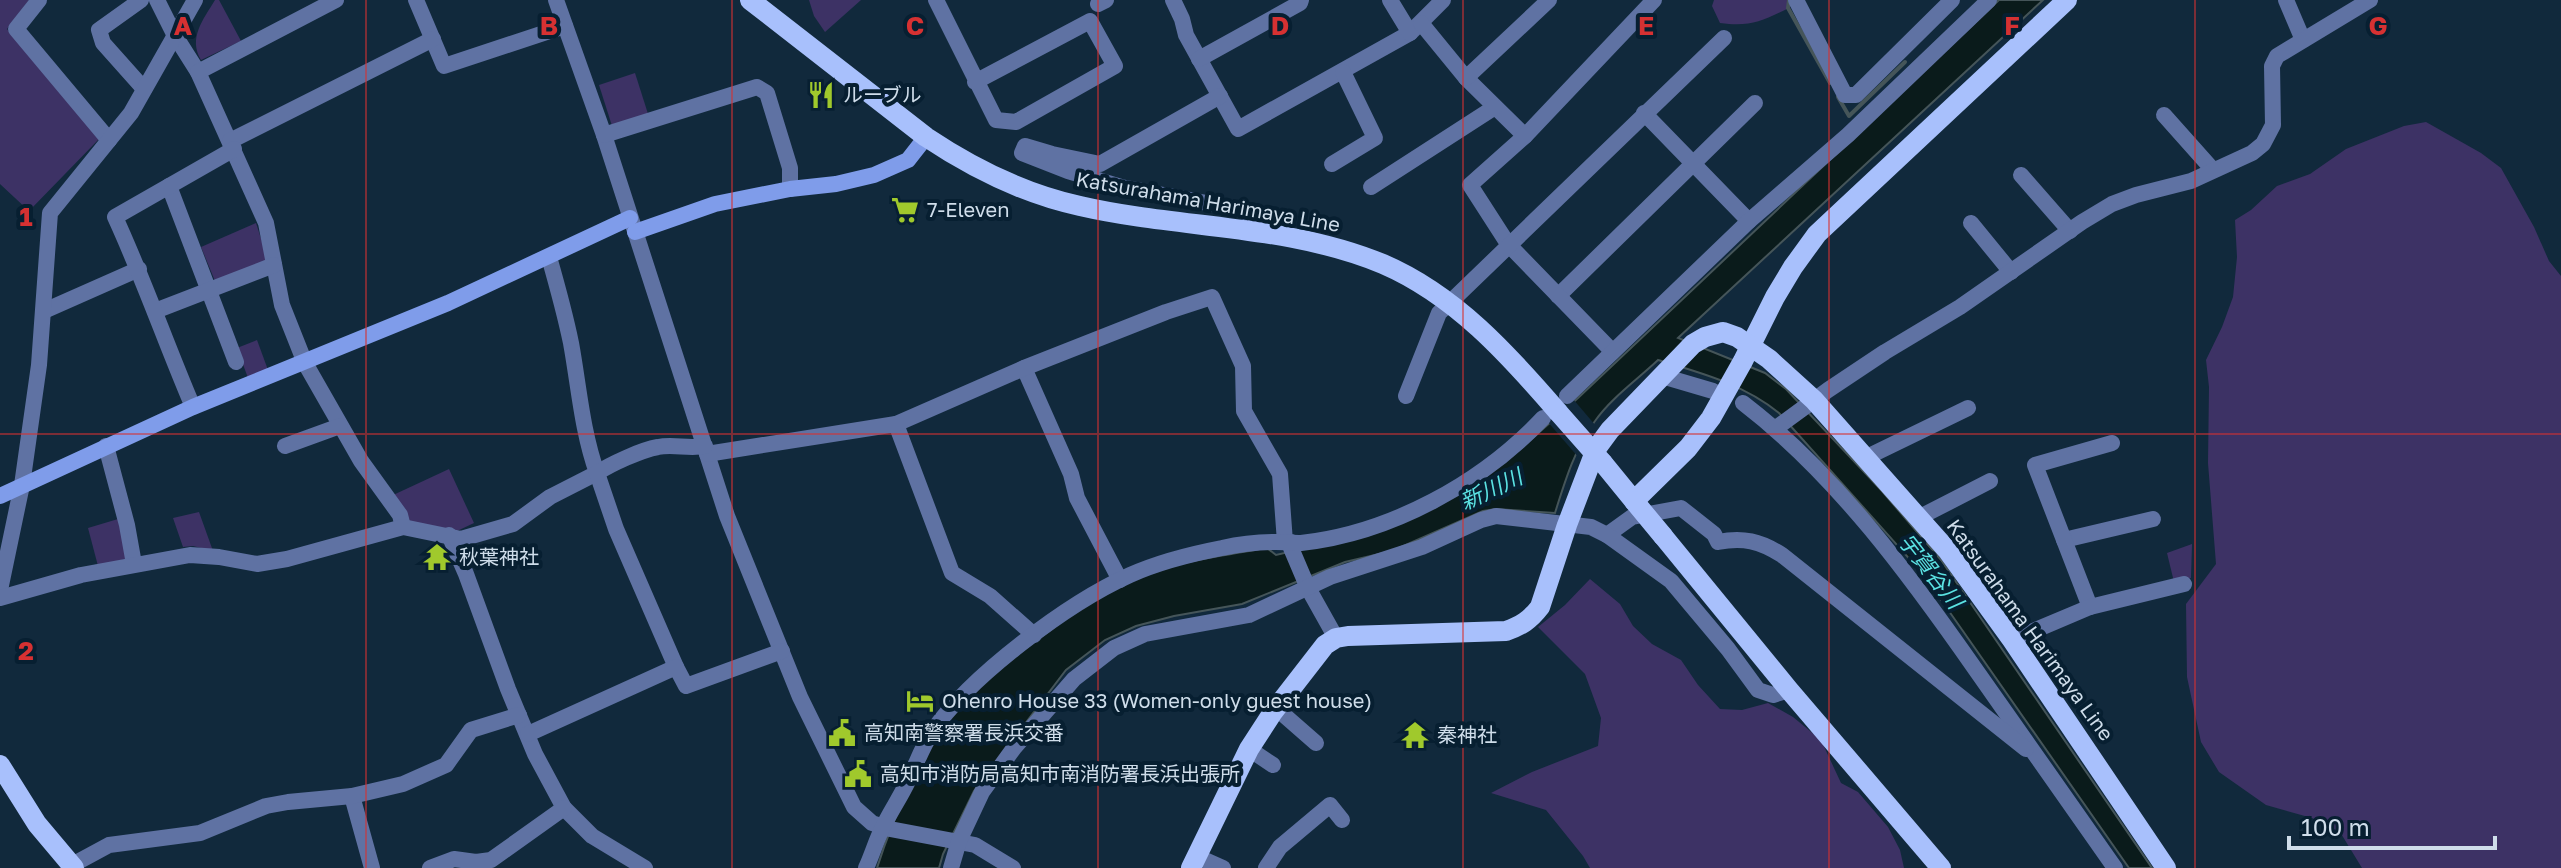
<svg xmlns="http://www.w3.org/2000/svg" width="2561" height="868" font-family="'Golos Text','Noto Sans JP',sans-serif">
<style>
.green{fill:#3d3265}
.water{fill:#0a1b1b;stroke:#455559;stroke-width:2}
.pier{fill:#11293c}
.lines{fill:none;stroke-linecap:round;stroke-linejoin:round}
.stream{stroke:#455559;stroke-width:4}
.street{stroke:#5f72a3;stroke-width:16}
.secondary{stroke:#7f9cea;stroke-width:16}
.primary{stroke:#a8c0fc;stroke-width:20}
.primary-bridge{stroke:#a8c0fc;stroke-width:20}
.grid{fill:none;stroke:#d63132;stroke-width:2;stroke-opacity:0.55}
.labels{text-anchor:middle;stroke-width:8;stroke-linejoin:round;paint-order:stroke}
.poi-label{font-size:20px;fill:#cfddea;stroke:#071f31;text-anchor:start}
.street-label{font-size:20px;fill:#cfddea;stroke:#071f31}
.water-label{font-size:22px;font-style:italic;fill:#5be2e3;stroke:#071f31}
.grid-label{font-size:26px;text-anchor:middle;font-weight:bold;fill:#d63132;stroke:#071f31;stroke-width:8;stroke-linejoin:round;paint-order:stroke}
</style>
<rect width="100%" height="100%" fill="#11293c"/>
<g class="green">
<polygon points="0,0 29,0 7,29 99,139 29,211 0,184"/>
<path d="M215,0h4l22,41 -40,19c-13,-22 2,-40 14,-60z"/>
<polygon points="809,0 861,0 825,32 814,16"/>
<path d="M1714,0h75v8c-28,13 -38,19 -69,15l-8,-17z"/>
<polygon points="635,73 649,117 613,129 599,85"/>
<polygon points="2426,122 2481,153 2501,168 2534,227 2549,261 2561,276 2561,868 2362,868 2340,832 2312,818 2266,805 2219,772 2201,742 2187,677 2186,604 2216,564 2208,463 2209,387 2206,360 2222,327 2233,297 2237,257 2235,220 2251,210 2277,186 2310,174 2346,149 2404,126"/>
<polygon points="256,223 268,260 215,281 201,247"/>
<polygon points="257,340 268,370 248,378 237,348"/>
<polygon points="449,469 474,523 455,532 408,522 391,496"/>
<polygon points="199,512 213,551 193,546 183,547 173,518"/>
<polygon points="118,519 129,558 98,566 88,528"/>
<polygon points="2192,544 2191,578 2174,582 2167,553"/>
<polygon points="1590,579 1620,604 1633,626 1652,644 1681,660 1698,685 1720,709 1742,710 1768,703 1793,717 1821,740 1841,783 1858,792 1888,827 1900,850 1904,868 1590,868 1583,856 1546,810 1491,793 1532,772 1598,746 1601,718 1585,674 1538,627 1565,605"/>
</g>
<path class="water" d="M1999,0h44l-365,338 87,35 21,16 96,102 59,69 211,308h-23l-206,-294 -144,-161c-36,-29 -78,-40 -121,-53 -20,19 -47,38 -63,61 -20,27 -30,60 -40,92l-59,-4 -13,2 -91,40 -47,11 -103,42 -68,12 -38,10 -31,14 -39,30 -92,121 -31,63 -4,14h-62c16,-51 47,-121 83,-162 25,-28 58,-52 88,-74 26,-20 52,-41 82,-53 44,-17 90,-23 137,-31l9,7 73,-17 169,-87 60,-53z"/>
<polygon class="pier" points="1573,399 1596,426 1579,458 1547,421"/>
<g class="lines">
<g class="stream">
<polyline points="1789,0 1788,8 1830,83"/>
<polyline points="1838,97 1849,116 1905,62"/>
</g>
<g class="street">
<polyline points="39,0 16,29 109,140"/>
<polyline points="141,0 99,30 103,43 144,89"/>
<polyline points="157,0 174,34 198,72 266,223 282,305 305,363 361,461 400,515 403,527"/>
<polyline points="416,0 444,66 565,26"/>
<polyline points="556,0 604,135 727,516 800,697 854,807 872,823 890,829 975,845 1013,868"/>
<polyline points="936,0 996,120 1016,122 1115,66 1090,21 975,82"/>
<polyline points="1173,0 1182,19 1186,35 1238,129 1410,33 1443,0"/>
<polyline points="1390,0 1410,33"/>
<polyline points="1796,0 1845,95 1856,95 1952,0"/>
<polyline points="2286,0 2303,40"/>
<polyline points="1098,4 1106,0"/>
<polyline points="1421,23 1466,78 1525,136"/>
<polyline points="1199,59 1300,3 1301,0"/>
<polyline points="198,72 336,0"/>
<polyline points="1466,78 1549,0"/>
<polyline points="1220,96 1100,164 1052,154 1025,146 1022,153 1068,171 1121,187 1239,209 1256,217 1253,230"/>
<polyline points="1644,113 1749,221"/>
<polyline points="2164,115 2213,170"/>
<polyline points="604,135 757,87 767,93 790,168 790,189"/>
<polyline points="230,141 433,39"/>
<polyline points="1332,164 1375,138 1343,72"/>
<polyline points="2021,175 2070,231"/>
<polyline points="169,186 236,362"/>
<polyline points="1371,187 1495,107"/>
<polyline points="1971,223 2011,272"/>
<polyline points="1558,296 1755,103"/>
<polyline points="44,311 139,269"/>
<polyline points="155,311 274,265"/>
<polyline points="1612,351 1508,244 1470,185 1525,136 1654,0"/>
<polyline points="1024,368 1071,474 1077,498 1120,580"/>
<polyline points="1662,376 1713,391"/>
<polyline points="1406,396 1439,313 1724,38"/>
<polyline points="1567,396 1749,221 1848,135 1989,0"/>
<path d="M1743,403c94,72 168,174 235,270 46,65 92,130 137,195"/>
<path d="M193,407c-27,-63 -49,-127 -78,-190l119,-68"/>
<polyline points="896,424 952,573 990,596 1034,635"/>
<polyline points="1776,428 1828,390 1885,352 1960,307 2082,222 2112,204 2136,195 2191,181 2252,153 2263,144 2273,125 2272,66 2277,56 2370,0"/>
<polyline points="106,446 127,525 134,564"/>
<polyline points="285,446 340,426"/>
<polyline points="707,454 896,424 1024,368 1166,312 1212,297 1243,366 1244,411 1280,474 1285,542"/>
<polyline points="1865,458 1968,408"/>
<polyline points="1918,518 1990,481"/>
<polyline points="449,535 466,574 508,689 535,754 564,808 592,836 645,868"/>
<path d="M1607,535l25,-18 49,-9 33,26 4,8c25,-5 42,-1 64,13l244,194"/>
<polyline points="2064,540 2153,519"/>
<polyline points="1291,542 1291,548 1308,588 1336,638"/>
<polyline points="0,590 22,485 39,365 50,213 131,113 195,0"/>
<path d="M0,598l81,-23 109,-20 29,2 38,7 30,-5 116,-32 58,12 52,-15 37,-27 47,-24c-15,-42 -18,-86 -26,-130 -6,-29 -14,-58 -22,-86"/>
<polyline points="2090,607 2035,465 2112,443"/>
<polyline points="2012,640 2090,607 2184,584"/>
<path d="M676,667l-60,-138 -19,-56c14,-9 44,-23 61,-26 15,-3 31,2 47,-1"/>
<polyline points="1276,708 1316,743"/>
<polyline points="528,734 676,667 686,686 782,651"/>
<polyline points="1249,749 1273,765"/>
<polyline points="352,796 372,868"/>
<polyline points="1196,856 1223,868"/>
<polyline points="72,865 109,845 200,833 266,806 288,802 352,796 403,784 446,765 471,730 519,715"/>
<polyline points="430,868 454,859 476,862 491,860 564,808"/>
<path d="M866,868c7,-15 11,-31 19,-45 7,-14 16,-27 23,-42 8,-16 14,-34 24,-49 38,-56 136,-129 198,-157 29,-13 61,-21 92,-27 18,-4 36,-6 54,-6 8,0 17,1 25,1 90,-10 181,-60 242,-125"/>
<polyline points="951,868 959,841 982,792 1014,748 1074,679 1114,648 1145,634 1249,615 1330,577 1422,547 1481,520 1496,516 1591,527 1607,535 1671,581 1728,649 1758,690 1773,695 1789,690"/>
<polyline points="1266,868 1280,847 1330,805 1342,820"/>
</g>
<g class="secondary">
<polyline points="635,232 715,204 790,189 836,184 874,175 908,160 926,137"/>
<polyline points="0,496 193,407 448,303 630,218"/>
</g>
<g class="primary">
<path d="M750,0l176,137c48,32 98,57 154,69 100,23 207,18 303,58 72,31 125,90 175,148"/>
<polyline points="1603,463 1634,501 1688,448 1711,418 1743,361 1775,297 1793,267 1817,234 2067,0"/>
<polyline points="1663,536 1789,690 1941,868"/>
<polyline points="0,765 37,824 74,868"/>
<path d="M1191,868l58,-119 24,-37 52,-67 11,-7 12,-2 158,-5c15,-5 24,-11 34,-24l27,-82 29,-76 14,-19 83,-86 12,-7 18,-5 14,5 32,22 45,41 133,150 65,90 154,228"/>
</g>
<g class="primary-bridge">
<polyline points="1558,412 1603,463"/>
<polyline points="1634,501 1663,536"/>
</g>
</g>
<path class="grid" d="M366,0v868M732,0v868M1098,0v868M1463,0v868M1829,0v868M2195,0v868M0,434h2561"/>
<defs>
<g id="restaurant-bare" transform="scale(2.16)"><path d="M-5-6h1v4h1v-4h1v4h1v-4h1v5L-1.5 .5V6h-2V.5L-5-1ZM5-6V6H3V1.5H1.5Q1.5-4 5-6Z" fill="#a0c92c" stroke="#071f31" stroke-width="2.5" paint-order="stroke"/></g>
<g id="supermarket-bare" transform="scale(2.16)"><path d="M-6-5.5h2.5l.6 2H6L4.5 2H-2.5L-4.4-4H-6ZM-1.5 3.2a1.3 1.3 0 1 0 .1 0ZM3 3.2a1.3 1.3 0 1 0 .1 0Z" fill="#a0c92c" stroke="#071f31" stroke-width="2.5" paint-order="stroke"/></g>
<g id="temple-bare" transform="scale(2.16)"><path d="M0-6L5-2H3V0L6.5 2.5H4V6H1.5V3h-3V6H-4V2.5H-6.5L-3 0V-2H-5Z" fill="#a0c92c" stroke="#071f31" stroke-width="2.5" paint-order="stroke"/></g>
<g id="hotel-bare" transform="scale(2.16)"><path d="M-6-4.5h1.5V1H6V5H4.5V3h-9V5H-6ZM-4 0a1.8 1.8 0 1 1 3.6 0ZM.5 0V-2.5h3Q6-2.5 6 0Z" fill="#a0c92c" stroke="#071f31" stroke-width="2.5" paint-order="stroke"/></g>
<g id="civic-bare" transform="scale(2.16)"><path d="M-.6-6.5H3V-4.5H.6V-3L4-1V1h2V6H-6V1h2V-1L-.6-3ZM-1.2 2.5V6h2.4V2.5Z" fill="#a0c92c" stroke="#071f31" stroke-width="2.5" paint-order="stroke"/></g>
</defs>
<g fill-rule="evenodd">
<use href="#restaurant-bare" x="821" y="95"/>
<use href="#supermarket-bare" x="905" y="210"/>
<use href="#temple-bare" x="437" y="557"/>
<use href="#hotel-bare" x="920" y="701"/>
<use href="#civic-bare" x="842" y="733"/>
<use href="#temple-bare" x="1415" y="735"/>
<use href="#civic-bare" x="858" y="774"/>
</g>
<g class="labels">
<g class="poi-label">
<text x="843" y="102">ルーブル</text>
<text x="927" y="217">7-Eleven</text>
<text x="459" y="564">秋葉神社</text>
<text x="942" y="708">Ohenro House 33 (Women-only guest house)</text>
<text x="864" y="740">高知南警察署長浜交番</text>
<text x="1437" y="742">秦神社</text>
<text x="880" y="781">高知市消防局高知市南消防署長浜出張所</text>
</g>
<g class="street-label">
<text transform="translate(1208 202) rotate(10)" y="7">Katsurahama Harimaya Line</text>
<text transform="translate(2030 630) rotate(54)" y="7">Katsurahama Harimaya Line</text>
</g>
<g class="water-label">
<text transform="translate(1491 489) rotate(-25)" y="8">新川川</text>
<text transform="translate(1931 571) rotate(52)" y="8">宇賀谷川</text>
</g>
</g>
<g class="grid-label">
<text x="183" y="35">A</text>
<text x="549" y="35">B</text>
<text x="915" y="35">C</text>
<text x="1280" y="35">D</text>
<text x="1646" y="35">E</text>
<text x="2012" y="35">F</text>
<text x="2378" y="35">G</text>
<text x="26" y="226">1</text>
<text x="26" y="660">2</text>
</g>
<path d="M2289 836v12h206v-12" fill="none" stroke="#cfddea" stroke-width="4"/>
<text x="2301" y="836" font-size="24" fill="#cfddea" stroke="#071f31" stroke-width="6" paint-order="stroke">100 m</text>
</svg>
